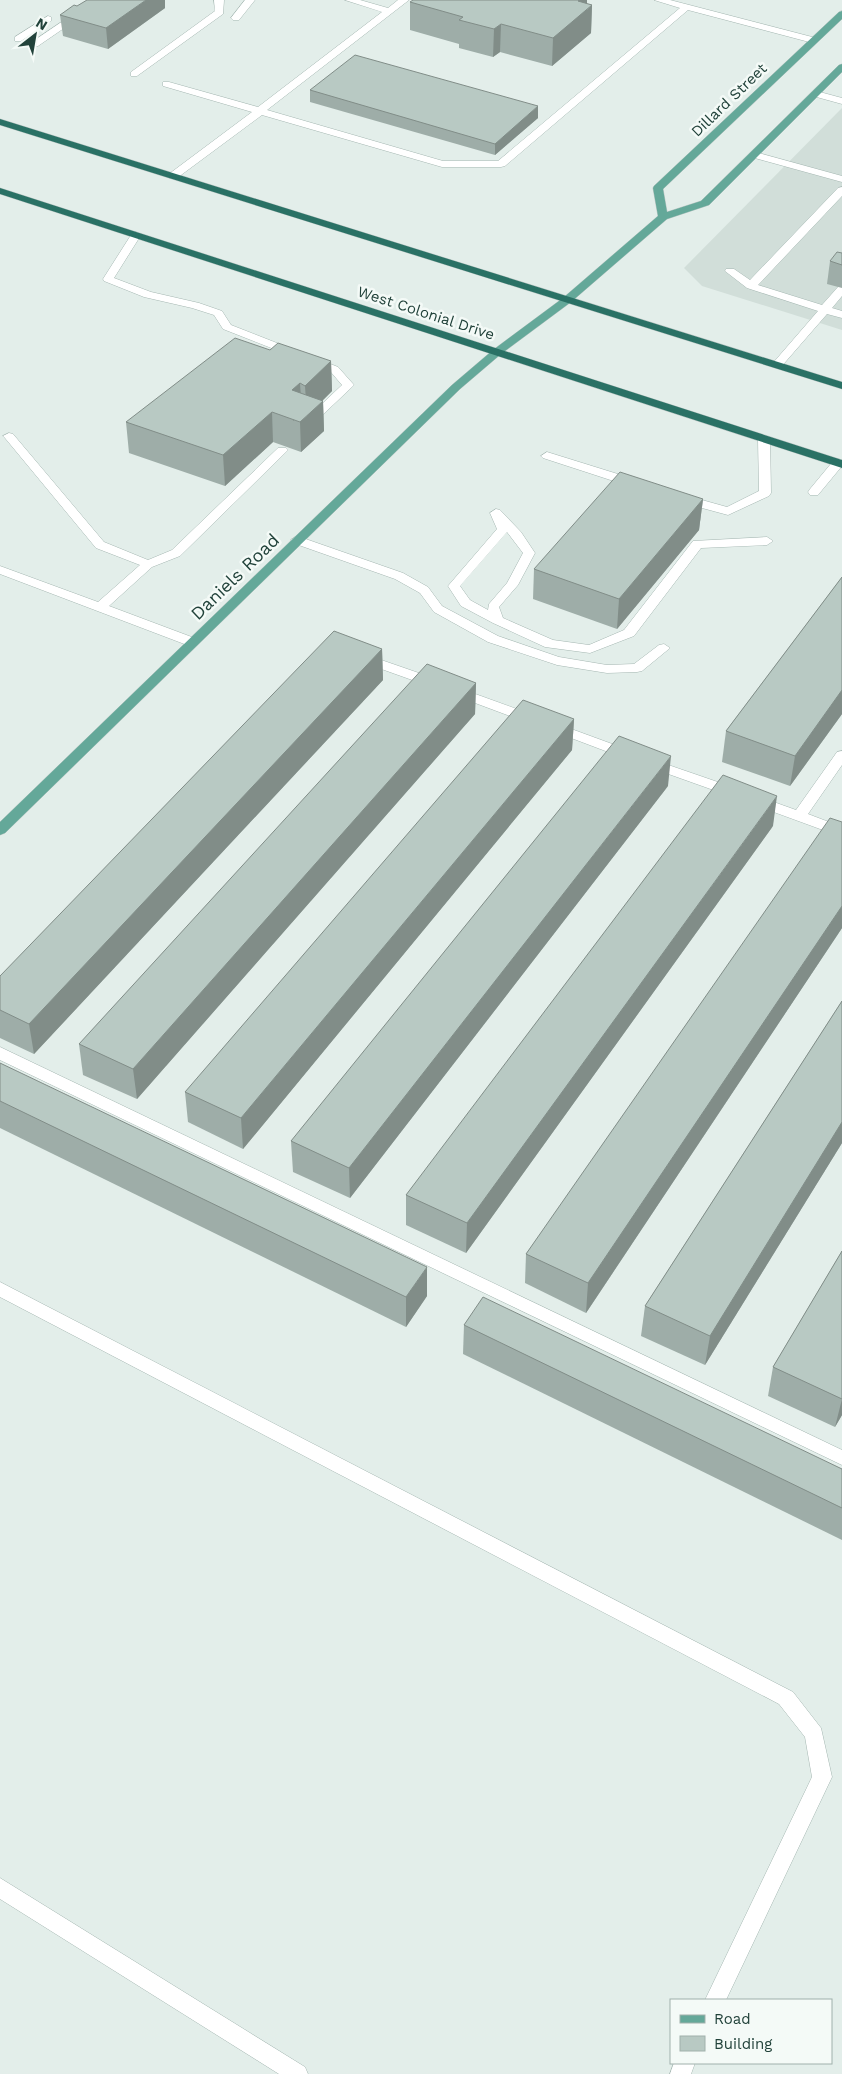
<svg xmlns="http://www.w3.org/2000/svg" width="842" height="2074" font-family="'Work Sans',sans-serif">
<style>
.built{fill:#d1ded9}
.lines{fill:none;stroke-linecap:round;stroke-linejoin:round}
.lane-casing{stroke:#a5b7b2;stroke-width:1}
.primary-casing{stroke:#c1cac8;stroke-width:1}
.highway-casing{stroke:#c1cac8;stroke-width:1}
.lane{fill:#fff;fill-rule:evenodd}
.primary{fill:#64a899;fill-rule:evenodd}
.highway{fill:#2a7165;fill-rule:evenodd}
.wall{fill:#9eada8}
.shaded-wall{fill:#818d88}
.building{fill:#b8c9c3;stroke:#818d88}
.labels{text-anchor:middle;stroke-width:5;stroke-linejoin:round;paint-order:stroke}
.far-street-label{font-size:15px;fill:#21423a;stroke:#f4faf7}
.street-label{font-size:18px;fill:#21423a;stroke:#f4faf7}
</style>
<rect width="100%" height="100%" fill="#e3eeea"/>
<polygon class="built" points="842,108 842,330 702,286 684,268"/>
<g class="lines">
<g class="lane-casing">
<g id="lane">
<polygon points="94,0 105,0 38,46 32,46 32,42"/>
<polygon points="214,0 224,0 223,14 137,76 131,76 131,72 215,11"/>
<polygon points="245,0 255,0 239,20 233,20 231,18"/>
<polygon points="345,0 360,0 388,8 398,0 409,0 267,110 443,161 498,161 680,8 654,0 670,0 816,38 818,40 813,43 688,10 505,166 501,167 442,167 262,115 177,178 169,178 169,174 252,112 163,86 163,82 169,82 258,107 382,12"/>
<polygon points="48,16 51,17 51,21 21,41 15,41 15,37"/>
<polygon points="816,91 842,98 842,104 813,96 811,94"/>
<polygon points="755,152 842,176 842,182 751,157 751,153"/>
<polygon points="842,187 842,196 758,285 822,305 838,287 842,286 842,296 832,308 842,311 842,318 827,314 781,367 773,367 771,365 773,363 818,311 747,288 725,271 726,269 734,269 750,280 838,188"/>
<polygon points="136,232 141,235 114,278 151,292 199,303 222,311 231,325 338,367 354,385 352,387 314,423 306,423 304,421 306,419 342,385 330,371 223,329 214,315 192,308 144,297 104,281 103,279 131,235"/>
<polygon points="9,433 13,434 104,542 148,560 172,550 278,448 286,448 288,450 286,452 180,556 152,567 109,606 197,639 198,642 197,645 187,645 0,574 0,566 98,602 140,565 96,548 5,438 3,436"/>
<polygon points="764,436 770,439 771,493 769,496 728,515 680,502 678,499 684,495 727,507 759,491 758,439"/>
<polygon points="547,452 637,480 639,483 637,486 629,486 543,458 541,456"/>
<polygon points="838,459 842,460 842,466 818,495 810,495 808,492 810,489 834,460"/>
<path d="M496,509l4,1 21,22 14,21 -17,32 -19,22 4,11 50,22 36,5 35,-15 69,-89 74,-4 6,4 -6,4 -66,3 -67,88 -44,17 -45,-6 -52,-24 -32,-17 -13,-20 49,-57 -7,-16zM507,532l16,21 -16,30 -18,21 -1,6 -18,-10 -10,-14z"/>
<polygon points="297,536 403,573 428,587 442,606 498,636 559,657 607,665 634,664 659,645 664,644 670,648 642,671 637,672 607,673 557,665 488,642 434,612 420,593 395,579 293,543 291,540"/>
<polygon points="364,654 439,680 441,683 439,686 429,686 359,661 358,658"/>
<polygon points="456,687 536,716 538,719 536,722 526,722 451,694 449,691"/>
<polygon points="555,723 634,752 636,755 634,758 624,758 550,730 548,727 550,724"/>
<polygon points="842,751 842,765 808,814 842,827 842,837 752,804 750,801 752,798 757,796 796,810 837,752"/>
<polygon points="651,759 738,789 740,792 738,795 733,797 646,766 644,763 646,760"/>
<polygon points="0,1047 842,1450 842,1465 0,1060"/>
<polygon points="0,1282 793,1692 821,1728 832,1777 726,2000 705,2000 812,1777 805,1737 779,1704 0,1297"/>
<polygon points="0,1878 305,2067 308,2074 279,2074 0,1899"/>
<polygon points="674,2063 695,2063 691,2074 670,2074"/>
</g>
</g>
<g class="primary-casing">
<polygon id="primary" points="842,11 842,19 663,189 667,212 701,201 839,65 842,64 842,72 709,205 667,219 571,302 501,354 460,389 5,833 0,835 0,822 452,385 493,350 563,298 658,216 653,188 654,186 839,12"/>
</g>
<g class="highway-casing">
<g id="highway">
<polygon points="0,119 842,382 842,389 0,125"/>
<polygon points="0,188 842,460 842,468 0,194"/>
</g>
</g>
<use href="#lane" class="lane"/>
<use href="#primary" class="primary"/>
<use href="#highway" class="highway"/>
</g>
<g class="wall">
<polygon points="587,0 587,4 592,5 591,33 552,66 500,52 493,57 459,48 459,44 410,30 410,2"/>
<polygon points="77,6 165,8 108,49 63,36 60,15"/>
<polygon points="310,90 538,118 495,155 310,102"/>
<polygon points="842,253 842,288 827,284 830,261"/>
<polygon points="331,361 332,391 322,401 323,401 324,431 301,452 273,442 225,486 129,453 126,422"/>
<polygon points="703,499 699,530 617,629 533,599 534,569"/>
<polygon points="842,577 842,714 790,786 722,762 726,731"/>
<polygon points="382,649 383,680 34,1054 0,1038 0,976"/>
<polygon points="476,683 475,714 137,1099 83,1075 79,1044"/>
<polygon points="574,719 572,750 243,1149 188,1122 185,1092"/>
<polygon points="668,786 350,1198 293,1172 291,1141"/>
<polygon points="842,822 842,928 586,1313 525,1283 526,1254"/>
<polygon points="773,826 466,1253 406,1225 406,1195"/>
<polygon points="842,1001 842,1143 705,1365 641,1336 645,1306"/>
<polygon points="0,1063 427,1296 406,1327 0,1128"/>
<polygon points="842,1251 842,1415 835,1427 768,1396 773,1367"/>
<polygon points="464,1325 842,1469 842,1540 463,1354"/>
</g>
<g class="shaded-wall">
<polygon points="146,0 165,0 165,8 108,49 106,28"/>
<polygon points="580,0 587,0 587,10 592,5 591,33 552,66 553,38"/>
<polygon points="501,24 500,52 493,57 494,29"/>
<polygon points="538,106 538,118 495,155 495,144"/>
<polygon points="331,361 332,391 307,416 323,401 324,431 301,452 300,422 307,416 305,386"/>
<polygon points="300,383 302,413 293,421 292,390"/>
<polygon points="272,412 273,442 225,486 223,455"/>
<polygon points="703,499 699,530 617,629 619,599"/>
<polygon points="382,649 383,680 34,1054 29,1024"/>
<polygon points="476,683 475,714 137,1099 133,1069"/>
<polygon points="842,690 842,714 790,786 795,756"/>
<polygon points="574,719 572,750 243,1149 241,1118"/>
<polygon points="671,756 668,786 350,1198 349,1168"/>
<polygon points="777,796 773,826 466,1253 467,1223"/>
<polygon points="842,906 842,928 586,1313 588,1283"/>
<polygon points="842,1122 842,1143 705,1365 710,1336"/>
<polygon points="427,1267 427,1296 406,1327 406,1297"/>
<polygon points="842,1398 842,1415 835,1427 842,1399"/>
</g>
<g class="building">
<polygon points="87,0 146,0 106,28 60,15 74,5 77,6"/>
<polygon points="413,0 580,0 578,1 592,5 553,38 501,24 494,29 459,20 463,17 410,2"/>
<polygon points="355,55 538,106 495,144 310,90"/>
<polygon points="837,252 842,253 842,265 830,261"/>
<polygon points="235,338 270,350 278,343 331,361 305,386 300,383 292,390 323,401 300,422 272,412 223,455 126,422"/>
<polygon points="620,472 703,499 619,599 534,569"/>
<polygon points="842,577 842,690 795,756 726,731"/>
<polygon points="334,631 382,649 29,1024 0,1010 0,976"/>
<polygon points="427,664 476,683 133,1069 79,1044"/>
<polygon points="523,700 574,719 241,1118 185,1092"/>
<polygon points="619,736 671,756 349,1168 291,1141"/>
<polygon points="723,775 777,796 467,1223 406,1195"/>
<polygon points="830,818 842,822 842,906 588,1283 526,1254"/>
<polygon points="842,1001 842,1122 710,1336 645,1306"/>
<polygon points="0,1063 427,1267 406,1297 0,1101"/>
<polygon points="842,1251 842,1399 773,1367"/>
<polygon points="483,1297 842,1469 842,1508 464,1325"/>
</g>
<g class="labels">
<g class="far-street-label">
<text transform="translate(729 100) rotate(-44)" y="5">Dillard Street</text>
<text transform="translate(426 313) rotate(18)" y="5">West Colonial Drive</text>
</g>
<g class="street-label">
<text transform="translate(235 577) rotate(-44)" y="6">Daniels Road</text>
</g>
</g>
<rect x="670" y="1999" width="162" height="65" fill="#f4faf7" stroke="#a0b0ab"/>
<rect x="680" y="2015" width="25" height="8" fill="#64a899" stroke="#a0b0ab"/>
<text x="714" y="2024" font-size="15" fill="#21423a">Road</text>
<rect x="680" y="2036" width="25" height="15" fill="#b8c9c3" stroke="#a0b0ab"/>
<text x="714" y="2049" font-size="15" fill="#21423a">Building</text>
<g transform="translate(35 35) rotate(31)" stroke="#f4faf7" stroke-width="4" paint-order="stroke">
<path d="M0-4L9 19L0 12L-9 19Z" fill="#21423a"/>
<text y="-8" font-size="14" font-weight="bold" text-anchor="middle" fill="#21423a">N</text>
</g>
</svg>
